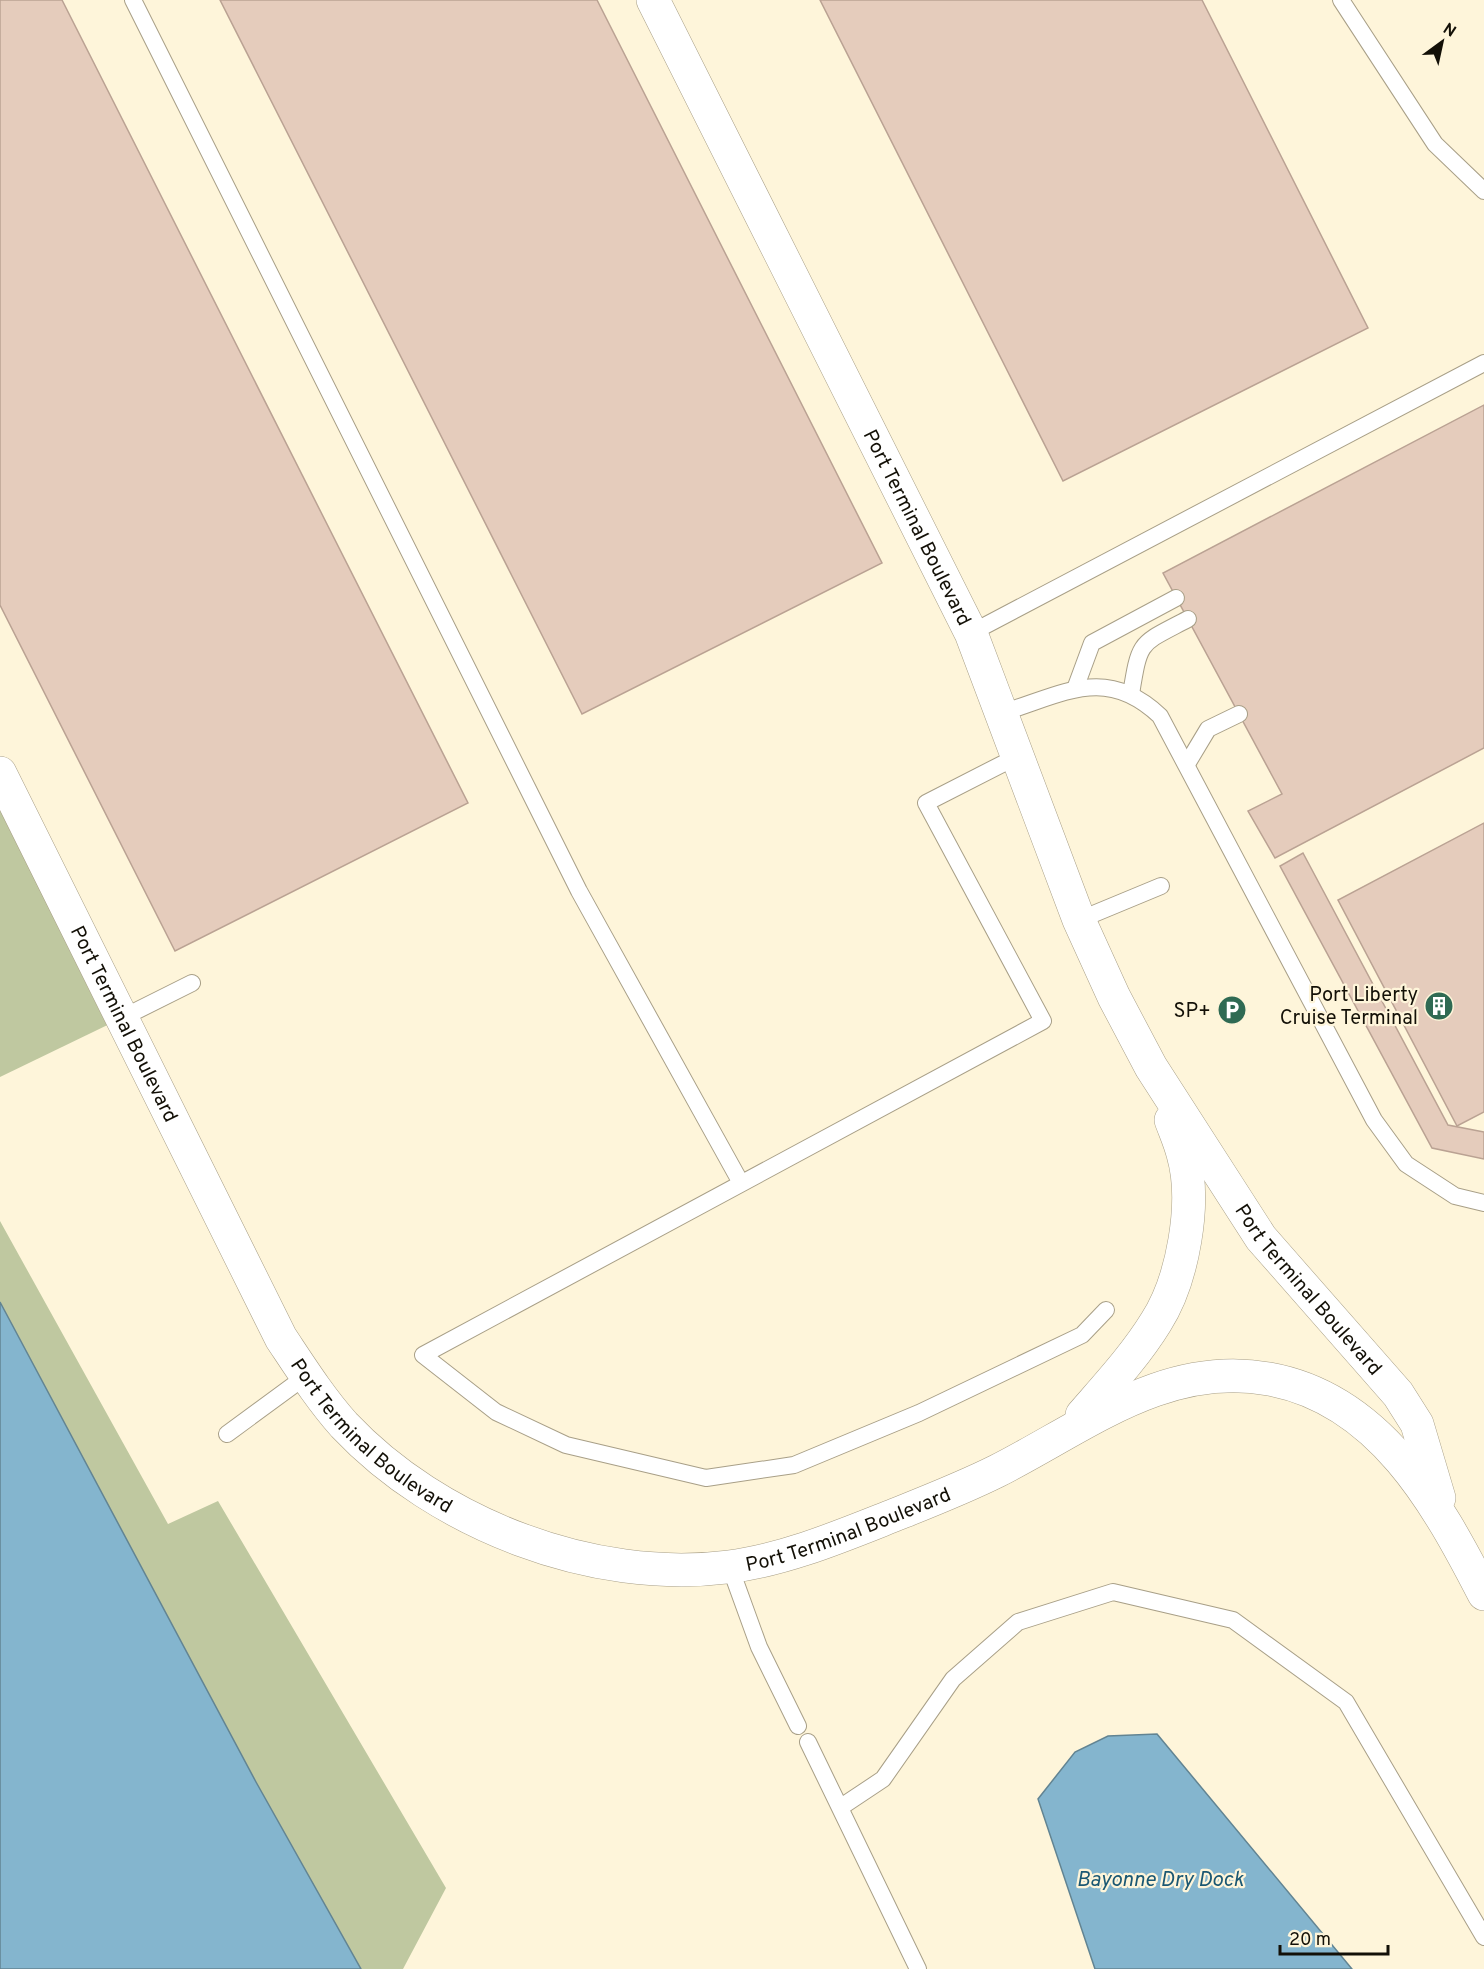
<svg xmlns="http://www.w3.org/2000/svg" width="1484" height="1969" font-family="Overpass,sans-serif">
<style>
.green{fill:#bfc8a0}
.water{fill:#84b5ce;stroke:#628492;stroke-width:1.5}
.building{fill:#e5ccbc;stroke:#baa293;stroke-width:1.5}
.lines{fill:none;stroke-linecap:round;stroke-linejoin:round}
.service-casing{stroke:#a89f87;stroke-width:18}
.minor-casing{stroke:#a89f87;stroke-width:34}
.service{stroke:#fff;stroke-width:16}
.minor{stroke:#fff;stroke-width:33}
.labels{text-anchor:middle;stroke-width:4.5;stroke-linejoin:round;paint-order:stroke}
.street-label{font-size:20px;fill:#131007;stroke:#fef5da}
.poi-label{font-size:20px;fill:#131007;stroke:#fef5da;text-anchor:end}
.water-label{font-size:21px;font-style:italic;fill:#1b5873;stroke:#fef5da}
</style>
<rect width="100%" height="100%" fill="#fef5da"/>
<g class="green">
<polygon points="0,773 122,1018 0,1077"/>
<polygon points="0,1221 168,1524 218,1501 446,1888 403,1969 361,1969 256,1782 0,1302"/>
</g>
<g class="water">
<polygon points="0,1302 256,1782 361,1969 0,1969"/>
<polygon points="1157,1734 1352,1969 1095,1969 1038,1799 1075,1752 1108,1736"/>
</g>
<g class="building">
<polygon points="0,0 62,0 468,803 175,951 0,605"/>
<polygon points="220,0 597,0 882,563 582,714"/>
<polygon points="820,0 1202,0 1368,328 1063,481"/>
<polygon points="1484,405 1484,748 1275,858 1248,811 1282,794 1163,573"/>
<polygon points="1484,823 1484,1112 1457,1126 1338,900"/>
<polygon points="1303,853 1448,1125 1484,1132 1484,1159 1432,1148 1280,866"/>
</g>
<g class="lines">
<g class="service-casing">
<g id="service">
<polyline points="133,0 579,891 741,1183"/>
<polyline points="1341,0 1435,144 1484,191"/>
<polyline points="971,633 1484,363"/>
<polyline points="1075,689 1092,643 1176,598"/>
<path d="M1131,694c9,-55 8,-49 57,-75"/>
<path d="M1001,713c61,-18 104,-49 159,3l214,404 32,44 49,32 29,7"/>
<polyline points="1018,756 926,803 1043,1021 423,1355 496,1412 566,1445 706,1478 794,1465 919,1413 1082,1335 1106,1310"/>
<polyline points="1187,764 1208,729 1239,714"/>
<polyline points="1079,920 1161,886"/>
<polyline points="122,1018 192,983"/>
<polyline points="227,1434 306,1376"/>
<polyline points="730,1567 759,1647 798,1726"/>
<polyline points="808,1742 918,1969"/>
<polyline points="841,1807 883,1779 953,1679 1018,1622 1113,1592 1233,1620 1346,1702 1484,1937"/>
</g>
</g>
<g class="minor-casing">
<g id="minor">
<path id="s1" d="M653,0l318,633 108,287 35,77 37,70 110,171 137,156 19,30 22,74"/>
<path id="s2" d="M0,773l281,565c20,30 39,60 63,87 93,99 249,159 384,142 56,-7 111,-30 164,-51 35,-14 71,-28 105,-45 87,-44 168,-111 272,-92 111,20 168,124 215,215"/>
<path d="M1082,1415c26,-30 53,-59 74,-93 27,-42 41,-120 27,-168 -3,-12 -8,-23 -12,-34"/>
</g>
</g>
<use href="#service" class="service"/>
<use href="#minor" class="minor"/>
</g>
<defs>
<g id="building-disc" transform="scale(1.5)"><circle r="9.5" fill="#2f6a53" stroke="#fef5da"/><path d="M-4-6H4V6H1V3H-1V6H-4ZM-2.5-4.3h1.7v1.8h-1.7ZM.8-4.3h1.7v1.8H.8ZM-2.5-1h1.7V.8h-1.7ZM.8-1h1.7V.8H.8Z" fill="#fff"/></g>
<g id="parking-disc" transform="scale(1.5)"><circle r="9.5" fill="#2f6a53" stroke="#fef5da"/><path d="M-3.5-5.5H1a3.5 3.5 0 0 1 0 7H-1V5.5H-3.5ZM-1-3.4V-.6H.8a1.4 1.4 0 0 0 0-2.8Z" fill="#fff"/></g>
</defs>
<g fill-rule="evenodd">
<use href="#building-disc" x="1439" y="1006"/>
<use href="#parking-disc" x="1232" y="1010"/>
</g>
<g class="labels">
<g class="street-label">
<text dy="7" stroke="none"><textPath href="#s1" startOffset="590">Port Terminal Boulevard</textPath></text>
<text dy="7" stroke="none"><textPath href="#s2" startOffset="280">Port Terminal Boulevard</textPath></text>
<text dy="7" stroke="none"><textPath href="#s1" startOffset="1452">Port Terminal Boulevard</textPath></text>
<text dy="7" stroke="none"><textPath href="#s2" startOffset="766">Port Terminal Boulevard</textPath></text>
<text dy="7" stroke="none"><textPath href="#s2" startOffset="1288">Port Terminal Boulevard</textPath></text>
</g>
<g class="poi-label">
<text x="1418" y="1001">Port Liberty<tspan x="1418" dy="23">Cruise Terminal</tspan></text>
<text x="1211" y="1017">SP+</text>
</g>
<g class="water-label">
<text x="1160" y="1886">Bayonne Dry Dock</text>
</g>
</g>
<g transform="translate(1442 42) rotate(33)" stroke="#fef5da" stroke-width="4.5" paint-order="stroke">
<path d="M0-4.5L10 22L0 15L-10 22Z" fill="#131007"/>
<text y="-9" font-size="16" font-weight="bold" text-anchor="middle" fill="#131007">N</text>
</g>
<path d="M1280 1945v9h108v-9" fill="none" stroke="#131007" stroke-width="3"/>
<text x="1289" y="1945" font-size="18" fill="#131007" stroke="#fef5da" stroke-width="4.5" paint-order="stroke">20 m</text>
</svg>
